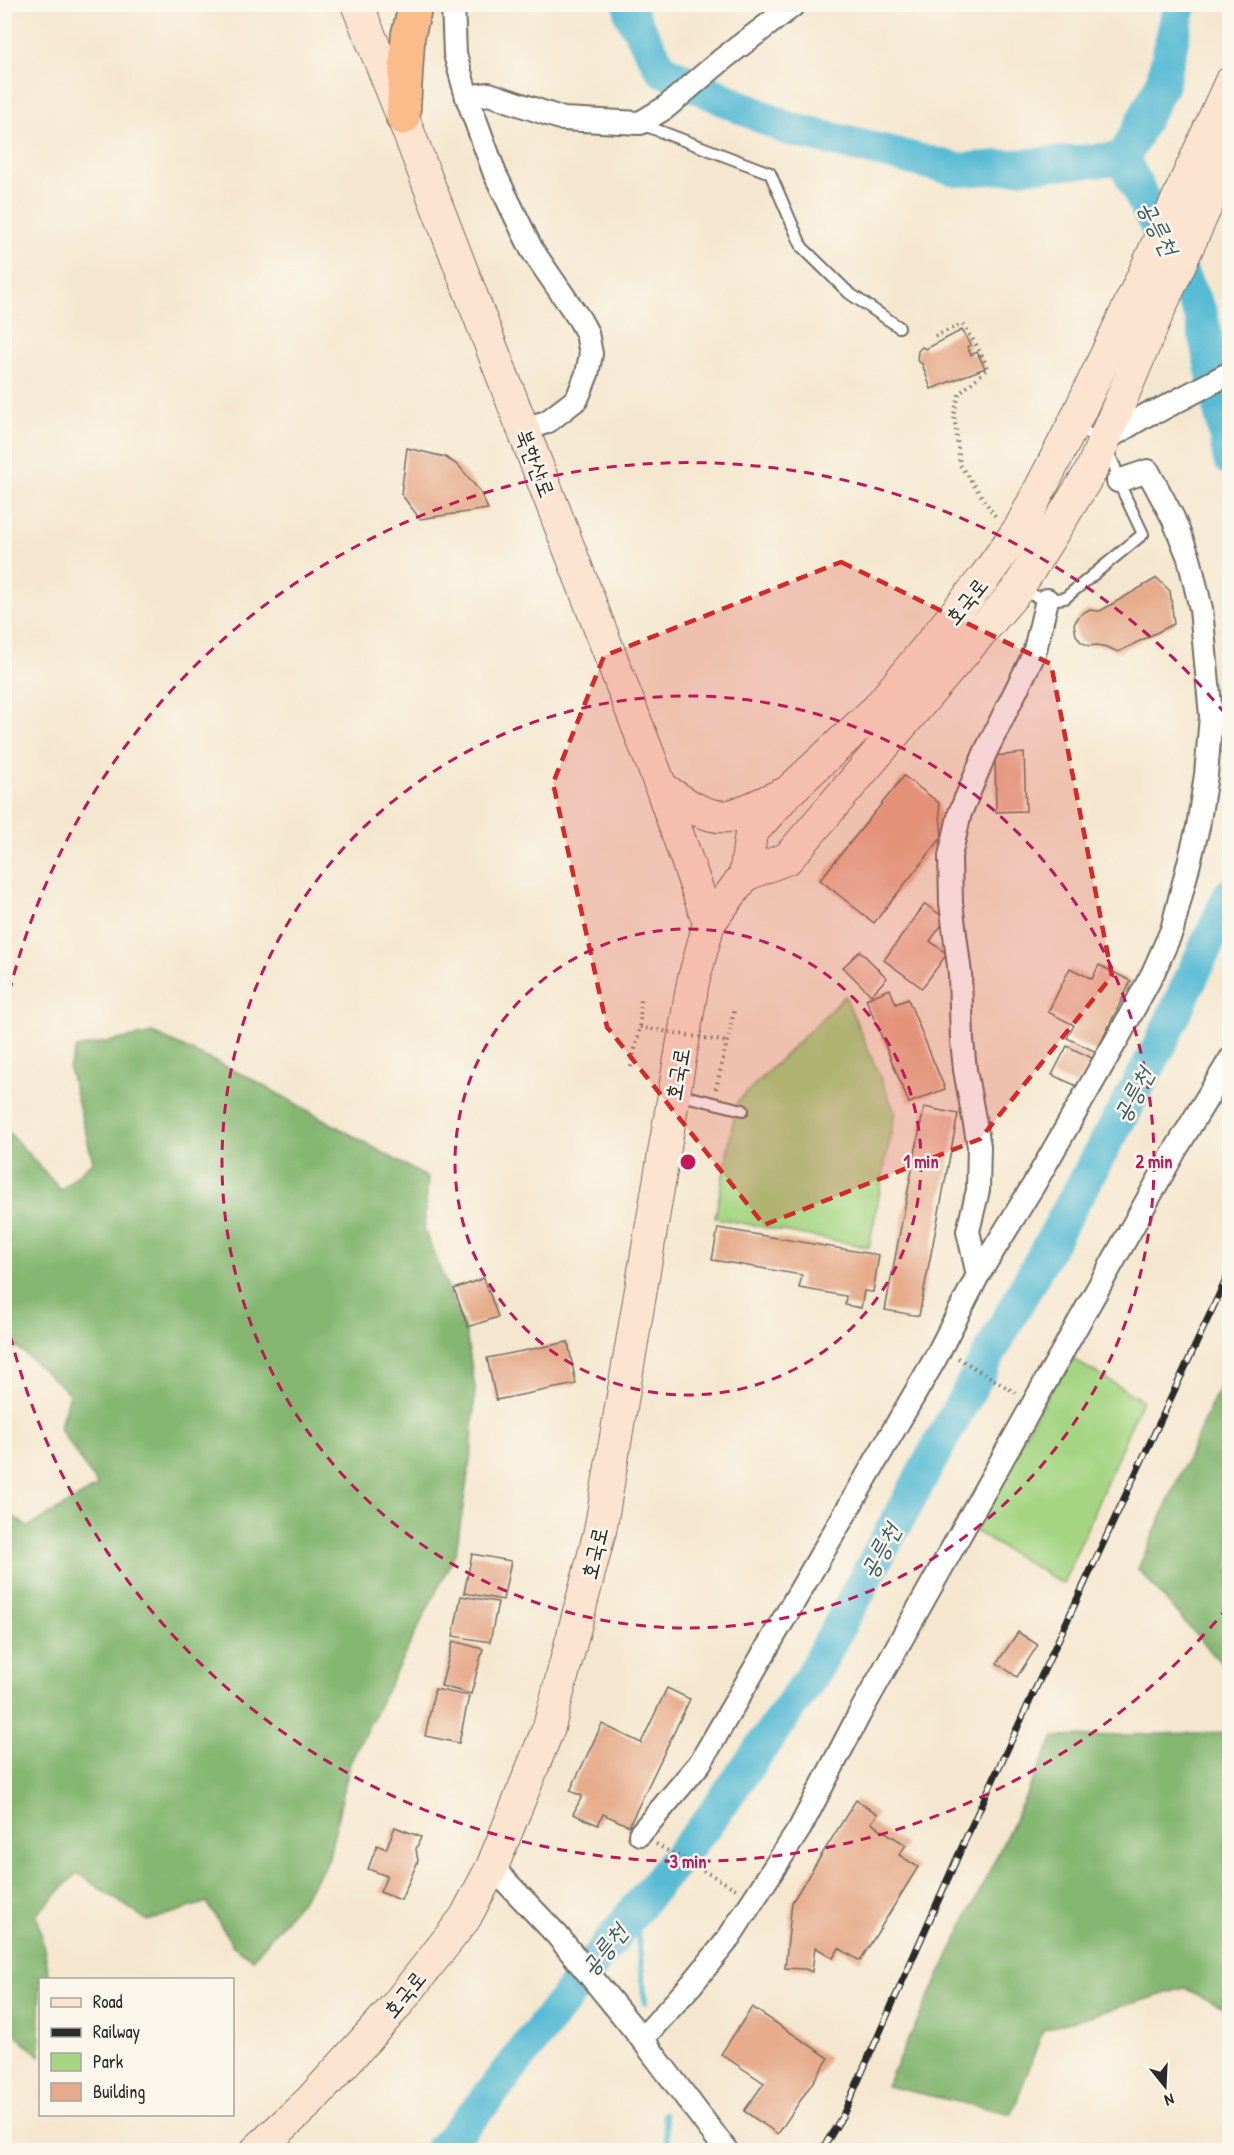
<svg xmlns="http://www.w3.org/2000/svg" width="1234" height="2155" font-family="'Patrick Hand','Poor Story',sans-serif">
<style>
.green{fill:#a5d583;stroke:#688057;stroke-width:1.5}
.forest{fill:#84b671;stroke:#58704e;stroke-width:1.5}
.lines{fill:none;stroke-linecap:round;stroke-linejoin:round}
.stream{stroke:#54bad3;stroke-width:6}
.river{stroke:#54bad3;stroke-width:34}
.building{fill:#e6ab8b}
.lane-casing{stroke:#726d64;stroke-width:14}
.street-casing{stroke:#726d64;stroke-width:26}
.secondary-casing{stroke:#726d64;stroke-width:34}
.highway-casing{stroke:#726d64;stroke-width:36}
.path{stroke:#726d64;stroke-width:4;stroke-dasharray:1.5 4.5;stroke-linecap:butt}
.lane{stroke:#fff;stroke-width:10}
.street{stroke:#fff;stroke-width:22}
.secondary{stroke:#fde4d0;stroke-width:32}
.highway{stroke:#f9bc8a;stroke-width:33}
.rail-casing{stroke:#2b2b2b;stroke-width:7}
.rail{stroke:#fbf7ec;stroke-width:4.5;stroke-dasharray:14;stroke-linecap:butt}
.path-bridge{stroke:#726d64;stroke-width:4;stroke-dasharray:1.5 4.5;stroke-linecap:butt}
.marked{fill:#d62828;fill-opacity:0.2;stroke:#d62828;stroke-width:4.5;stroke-dasharray:12 8;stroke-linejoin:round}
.ring{fill:none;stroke:#c2185b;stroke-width:3;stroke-dasharray:10 8}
.labels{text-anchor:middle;stroke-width:5;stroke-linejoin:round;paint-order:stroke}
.street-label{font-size:22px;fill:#2b2b2b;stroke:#fbf7ec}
.water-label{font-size:24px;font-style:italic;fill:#395d66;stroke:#fbf7ec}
.centre{fill:#c2185b;stroke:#fbf7ec;stroke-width:3}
.ring-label{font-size:18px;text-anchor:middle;font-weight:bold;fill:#c2185b;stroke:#fbf7ec;stroke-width:5;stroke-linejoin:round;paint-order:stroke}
</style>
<rect width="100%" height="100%" fill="#fbf7ec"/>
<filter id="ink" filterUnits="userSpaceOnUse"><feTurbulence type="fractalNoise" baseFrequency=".0167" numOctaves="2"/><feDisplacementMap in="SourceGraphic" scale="12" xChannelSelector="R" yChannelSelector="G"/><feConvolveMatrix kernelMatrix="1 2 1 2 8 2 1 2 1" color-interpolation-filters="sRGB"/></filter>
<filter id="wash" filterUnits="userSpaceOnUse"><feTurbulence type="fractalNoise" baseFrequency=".008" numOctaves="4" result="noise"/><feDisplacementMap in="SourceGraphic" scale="24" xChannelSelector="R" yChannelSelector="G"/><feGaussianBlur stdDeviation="1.35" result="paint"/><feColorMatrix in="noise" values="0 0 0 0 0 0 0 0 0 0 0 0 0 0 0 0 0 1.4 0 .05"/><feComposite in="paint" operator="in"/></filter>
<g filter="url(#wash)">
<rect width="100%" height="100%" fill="#f5e7cf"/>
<g class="green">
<polygon points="845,996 895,1112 869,1247 715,1218 737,1102"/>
<polygon points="1069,1357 1142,1400 1063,1584 971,1529"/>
</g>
<g class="forest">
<polygon points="153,1033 250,1078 428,1178 424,1229 466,1333 475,1388 472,1448 456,1552 350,1763 328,1861 304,1897 253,1959 233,1946 207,1902 148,1921 77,1873 37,1914 50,1979 40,1980 40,2056 5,2027 5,1511 28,1527 98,1486 59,1428 70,1394 16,1346 5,1361 5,1128 61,1190 93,1161 69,1068 76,1048"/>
<polygon points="1229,1373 1230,1373 1229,1672 1138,1569 1225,1374"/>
<polygon points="1229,1732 1229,2010 1184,1988 1043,2030 1012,2114 886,2086 1054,1737"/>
</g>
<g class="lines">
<g class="stream">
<polyline points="635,1910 645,2002"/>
<polyline points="664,2114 669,2150"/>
</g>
<g class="river">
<polyline points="631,4 631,15 662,70 786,128 959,170 1123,159"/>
<polyline points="1180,4 1162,84 1123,159 1201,314 1230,459"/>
<polyline points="441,2150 485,2101 635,1910 708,1822 809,1680 1160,1045 1230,895"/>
</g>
</g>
<g id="blocks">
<g class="building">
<polygon points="962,330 971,345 967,347 971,355 977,352 985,368 931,389 922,364 917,360 918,351 922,347 926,349"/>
<polygon points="407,448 445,457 459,466 479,490 488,509 420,519 401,494"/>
<polygon points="1157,578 1170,591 1174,624 1118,652 1107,647 1097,645 1089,646 1081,642 1076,635 1074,624 1079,616 1088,610 1100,611"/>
<polygon points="1024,753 1026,811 996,812 995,756"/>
<polygon points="904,776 939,803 942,837 874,923 820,880"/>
<polygon points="925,904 946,919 930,941 947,954 922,988 884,960"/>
<polygon points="860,951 887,978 871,995 843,967"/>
<polygon points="1099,965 1131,981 1096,1052 1067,1038 1074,1025 1048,1012 1070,968 1092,979"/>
<polygon points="890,989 896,1004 908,999 945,1089 909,1103 866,999"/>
<polygon points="1067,1046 1092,1058 1077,1086 1052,1075"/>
<polygon points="924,1107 958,1114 919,1316 885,1310"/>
<polygon points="718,1228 879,1255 873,1292 864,1291 861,1308 845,1305 846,1296 799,1288 802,1275 712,1260"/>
<polygon points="484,1278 498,1317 468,1327 454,1289"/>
<polygon points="568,1342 576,1384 496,1400 487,1358"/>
<polygon points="472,1554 511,1561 503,1600 464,1593"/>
<polygon points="461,1596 498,1602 490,1642 453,1636"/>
<polygon points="1018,1632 1038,1645 1017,1677 997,1663"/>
<polygon points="453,1641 483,1649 471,1694 441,1686"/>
<polygon points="667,1688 690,1699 629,1826 603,1814 598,1825 573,1814 582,1796 570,1791 602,1724 641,1743"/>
<polygon points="435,1689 469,1696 459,1743 425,1736"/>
<polygon points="856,1800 878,1814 871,1823 906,1845 899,1855 918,1867 860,1961 839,1948 833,1958 815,1947 812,1972 805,1969 785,1968 792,1902"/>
<polygon points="395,1827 421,1837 416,1849 418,1861 401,1900 380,1892 387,1876 368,1869 377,1845 386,1849"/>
<polygon points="752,2007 829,2058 778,2134 744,2111 764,2083 721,2054"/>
</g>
</g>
</g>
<g filter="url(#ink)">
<use href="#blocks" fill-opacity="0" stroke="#726d64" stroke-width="1.5"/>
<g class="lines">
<g class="lane-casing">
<g id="lane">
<polyline points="641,124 770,173 802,247 849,293 899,327"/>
<polyline points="1020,591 1047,600 1065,598 1143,534 1118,481 1115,467 1103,441 1074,426"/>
<polyline points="677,1094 743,1110"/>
</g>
</g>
<g class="street-casing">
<g id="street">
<polyline points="453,4 455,54 467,97 495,174 532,250 580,320 587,333 591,354 587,374 577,399 547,422 523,429"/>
<polyline points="467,97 489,94 563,119 640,123 665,108 724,58 795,4"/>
<polyline points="1103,441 1148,414 1158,411 1230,373"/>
<polyline points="978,1275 968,1231 978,1190 979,1146 965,1070 962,1040 960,974 951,903 950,856 960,813 986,751 1034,654 1047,600"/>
<polyline points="640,1834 700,1763 935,1359 978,1275 1033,1186 1120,1034 1153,973 1172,930 1198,827 1206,775 1211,716 1201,609 1189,558 1173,518 1148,471 1118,481"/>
<polyline points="492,1867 557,1935 642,2039 726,2150"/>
<polyline points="642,2039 691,1985 726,1942 800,1828 860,1713 1176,1149 1230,1060"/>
</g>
</g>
<g class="secondary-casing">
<g id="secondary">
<polyline points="357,4 403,118 661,787 709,923"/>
<path d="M661,787c17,12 45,33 68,29 16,-3 37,-15 52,-21"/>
<polyline points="745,875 788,858 1017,590 1091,471 1158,312 1230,154"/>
<polyline points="257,2150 310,2101 395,2007 465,1918 492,1867 549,1727 600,1531 693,982 709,923 745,875 751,833 788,792 877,709 985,577 1020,528 1073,425 1138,287 1230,83"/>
</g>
</g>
<g class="highway-casing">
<polyline id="highway" points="403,118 408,35 416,4"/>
</g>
<g class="path">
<polyline points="935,336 962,324 977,346 988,368 959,394 954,414 960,465 995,516"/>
<polyline points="631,1067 640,1027 641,997"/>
<polyline points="716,1089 734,1011"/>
<polyline points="958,1358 1016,1393"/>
<polyline points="656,1844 736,1889"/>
</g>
<use href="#lane" class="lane"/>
<use href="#street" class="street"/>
<use href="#secondary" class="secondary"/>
<use href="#highway" class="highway"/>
<g class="rail-casing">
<polyline id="rail" points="822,2150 843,2115 966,1838 1230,1271"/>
</g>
<use href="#rail" class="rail"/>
<polyline class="path-bridge" points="640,1027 727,1042"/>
</g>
</g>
<path class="marked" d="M841,562l210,102 61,312 -132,163 -216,86 -157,-198 -54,-244 51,-127z"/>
<g class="ring">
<circle cx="688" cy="1162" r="233"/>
<circle cx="688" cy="1162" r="466"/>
<path d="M1228 1607A700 700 0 0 1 5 1314M5 1010A700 700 0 0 1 1228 717"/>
</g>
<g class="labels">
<g class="street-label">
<text transform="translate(536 463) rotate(69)" y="8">북한산로</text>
<text transform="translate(966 601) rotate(-51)" y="8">호국로</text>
<text transform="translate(677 1074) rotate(-80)" y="8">호국로</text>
<text transform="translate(594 1553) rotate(-77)" y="8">호국로</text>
<text transform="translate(404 1994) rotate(-51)" y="8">호국로</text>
</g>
<g class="water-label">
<text transform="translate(1158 228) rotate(63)" y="8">공릉천</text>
<text transform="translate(1133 1095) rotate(-61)" y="8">공릉천</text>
<text transform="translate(880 1551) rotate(-61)" y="8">공릉천</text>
<text transform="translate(604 1950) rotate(-51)" y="8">공릉천</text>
</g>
</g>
<circle cx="688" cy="1162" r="9" class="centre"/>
<g class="ring-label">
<text x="921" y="1168">1 min</text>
<text x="1154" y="1168">2 min</text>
<text x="688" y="1868">3 min</text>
</g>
<rect width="1234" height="2155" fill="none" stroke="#fbf7ec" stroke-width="24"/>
<rect x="39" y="1978" width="195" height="138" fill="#fbf7ec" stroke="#a8a59f" stroke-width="1.5"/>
<rect x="51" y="1998" width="30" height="9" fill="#fde4d0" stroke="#a8a59f" stroke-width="1.5"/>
<text x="93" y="2008" font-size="18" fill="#2b2b2b">Road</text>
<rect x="51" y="2028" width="30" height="9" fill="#2b2b2b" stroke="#a8a59f" stroke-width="1.5"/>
<text x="93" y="2038" font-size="18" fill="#2b2b2b">Railway</text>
<rect x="51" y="2053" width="30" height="18" fill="#a5d583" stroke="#a8a59f" stroke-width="1.5"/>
<text x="93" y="2068" font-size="18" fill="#2b2b2b">Park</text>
<rect x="51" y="2083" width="30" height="18" fill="#e6ab8b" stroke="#a8a59f" stroke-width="1.5"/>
<text x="93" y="2098" font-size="18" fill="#2b2b2b">Building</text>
<g transform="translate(1165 2086) rotate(162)" stroke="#fbf7ec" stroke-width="4.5" paint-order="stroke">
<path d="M0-4.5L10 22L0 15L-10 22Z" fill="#2b2b2b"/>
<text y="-9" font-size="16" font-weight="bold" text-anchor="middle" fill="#2b2b2b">N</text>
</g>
</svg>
